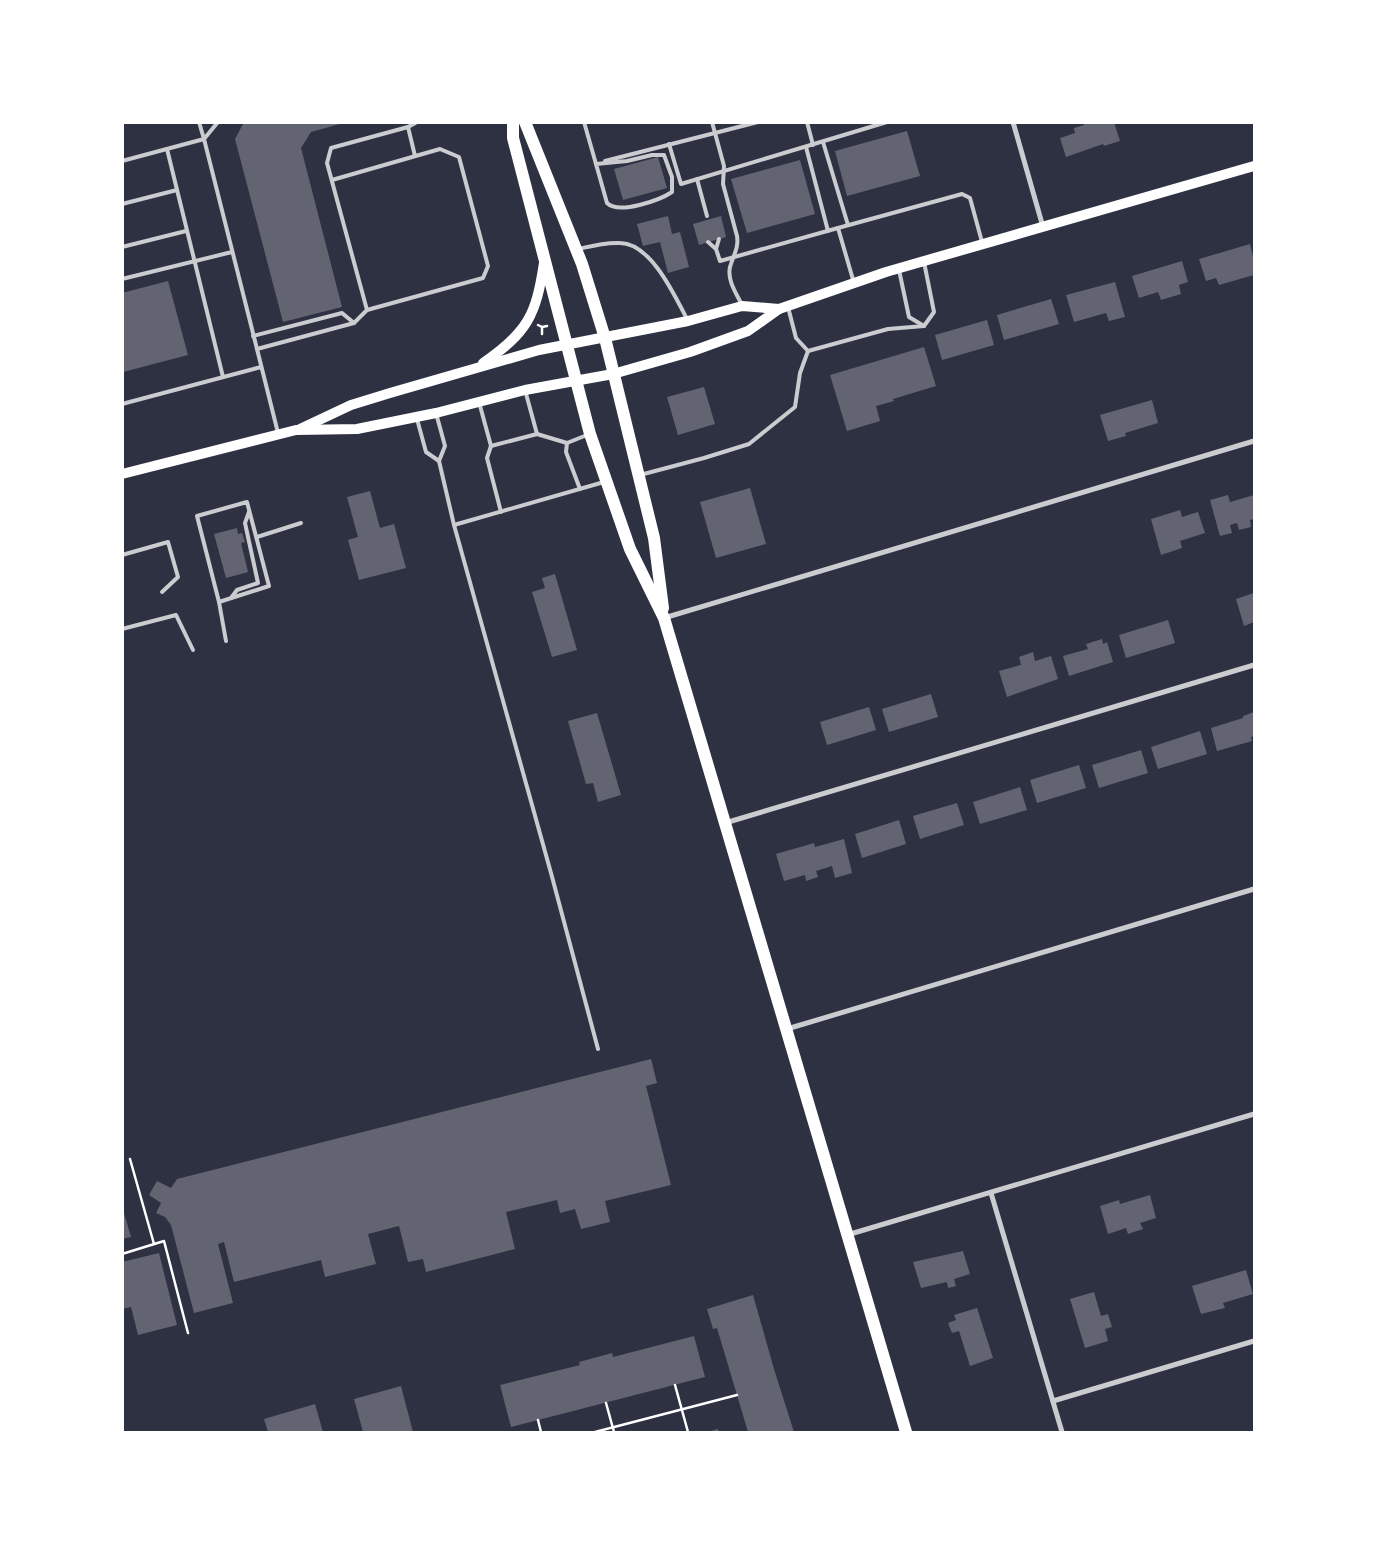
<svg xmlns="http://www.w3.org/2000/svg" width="1377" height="1555" font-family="'Titillium Web',sans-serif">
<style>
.building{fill:#626471}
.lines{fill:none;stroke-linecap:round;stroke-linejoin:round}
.path{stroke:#fff;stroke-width:2.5}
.service{stroke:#caccd0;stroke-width:4}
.minor{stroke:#caccd0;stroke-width:5}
.secondary{stroke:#fff;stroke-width:10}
.primary{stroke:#fff;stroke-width:12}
</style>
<rect width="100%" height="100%" fill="#2d3142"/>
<g class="building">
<polygon points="244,122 347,122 311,132 301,148 342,307 283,322 235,139"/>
<polygon points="1084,122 1114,122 1120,141 1104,146 1103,144 1066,157 1060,138 1075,133 1074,128 1084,125"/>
<polygon points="907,131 920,176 847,196 835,151"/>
<polygon points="658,157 667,188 623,200 614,169"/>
<polygon points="800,160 815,214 747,233 731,179"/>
<polygon points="668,216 672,234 680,232 689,267 668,273 660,242 643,246 637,224"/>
<polygon points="721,216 726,237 699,245 693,224"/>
<polygon points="1250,244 1254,261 1254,275 1219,285 1216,278 1206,281 1199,259"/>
<polygon points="1182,261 1188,282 1179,285 1181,294 1161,300 1158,292 1139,298 1132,276"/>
<polygon points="168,281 188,355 123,372 122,293"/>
<polygon points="1115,282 1125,317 1109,321 1106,313 1074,322 1066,295"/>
<polygon points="1051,299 1059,324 1004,340 997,315"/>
<polygon points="987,320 994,345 942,360 935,335"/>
<polygon points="924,347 936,386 893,399 894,401 876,406 880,421 847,431 830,375"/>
<polygon points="704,387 715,424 678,435 667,397"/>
<polygon points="1152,400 1158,423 1125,433 1126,436 1108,441 1100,415"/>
<polygon points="750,488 766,544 716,558 700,502"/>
<polygon points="370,491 380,528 394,524 406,568 359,580 348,540 358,537 347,497"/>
<polygon points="1228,495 1230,502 1254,495 1254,519 1250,520 1251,527 1239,530 1237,523 1230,525 1232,533 1220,536 1210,500"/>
<polygon points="1180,510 1182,517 1198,512 1205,533 1180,541 1182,548 1161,555 1151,519"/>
<polygon points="237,528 238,534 242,533 245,542 241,543 248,572 226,578 214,534"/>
<polygon points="555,574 577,650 552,657 532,592 545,588 542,578"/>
<polygon points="1254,593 1254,622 1244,626 1236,599"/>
<polygon points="1168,620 1175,643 1126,658 1119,635"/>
<polygon points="1102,639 1103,644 1107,642 1113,662 1069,676 1063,656 1088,649 1086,644"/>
<polygon points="1033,652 1035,661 1051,656 1058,679 1007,697 999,671 1021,665 1019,657"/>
<polygon points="931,694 938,717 889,732 882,709"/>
<polygon points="869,707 876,730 827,745 820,722"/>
<polygon points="1254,712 1254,736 1251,737 1252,741 1217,751 1211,728 1243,718 1243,716"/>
<polygon points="597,713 621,795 598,802 593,783 586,784 568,721"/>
<polygon points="1200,731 1207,754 1158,769 1151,747"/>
<polygon points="1141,750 1148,773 1099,788 1092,765"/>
<polygon points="1079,765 1086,788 1037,803 1030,780"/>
<polygon points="1020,787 1027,810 980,824 973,802"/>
<polygon points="957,803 964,825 920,839 913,816"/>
<polygon points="899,820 906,844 862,858 855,834"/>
<polygon points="844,839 852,873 835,878 832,866 816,871 818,877 806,881 805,875 784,881 776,854 814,843 815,847"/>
<polygon points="651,1059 657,1083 646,1086 671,1185 605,1201 610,1222 581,1229 575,1209 560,1213 557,1200 506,1212 515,1249 426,1272 423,1259 408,1262 399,1226 368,1234 376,1264 325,1277 321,1260 234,1282 224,1242 218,1244 233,1303 194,1313 171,1225 165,1217 156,1213 161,1203 149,1195 157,1181 171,1188 177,1179"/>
<polygon points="1150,1195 1156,1218 1140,1223 1143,1229 1128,1234 1126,1228 1108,1234 1100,1206 1119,1200 1120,1204"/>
<polygon points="122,1206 131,1237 122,1239"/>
<polygon points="963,1251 970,1274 954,1279 956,1286 948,1288 947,1282 921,1288 913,1262"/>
<polygon points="159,1253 177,1325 138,1335 131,1307 122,1309 122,1262"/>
<polygon points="1246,1270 1253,1294 1223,1303 1225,1308 1201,1314 1192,1286"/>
<polygon points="1094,1292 1101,1316 1108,1314 1112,1327 1105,1329 1108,1341 1085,1348 1070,1299"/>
<polygon points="753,1295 774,1369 794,1432 748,1432 717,1328 713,1329 707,1309"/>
<polygon points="977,1308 993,1358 970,1366 959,1331 952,1333 948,1323 956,1320 954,1315"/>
<polygon points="694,1336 705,1377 511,1427 500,1385 580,1365 579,1362 612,1353 613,1357"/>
<polygon points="401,1386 413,1432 363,1432 354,1399"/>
<polygon points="315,1404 323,1432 268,1432 264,1419"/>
<polygon points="718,1429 719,1432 707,1432"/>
</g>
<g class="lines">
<g class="path">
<polyline points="538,325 542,327 547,326"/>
<polyline points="542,327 542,334"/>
<polyline points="130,1159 154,1244"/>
<polyline points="122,1254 164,1241 188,1333"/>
<polyline points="675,1385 688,1432"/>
<polyline points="606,1403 614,1432"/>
<polyline points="538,1420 541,1432"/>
<polyline points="595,1432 737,1395"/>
</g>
<g class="service">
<polyline points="218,122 204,139 257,349"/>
<polyline points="584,122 596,164"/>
<path d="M712,122l12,44 -1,18 14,52c2,12 -4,20 -7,31 -3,13 6,26 12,38"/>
<polyline points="807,122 813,145"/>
<polyline points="408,127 415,156"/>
<polyline points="823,142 848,225"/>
<polyline points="669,144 681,184 887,122"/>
<polyline points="806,147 828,231"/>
<polyline points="167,149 223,377"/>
<path d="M652,155h12l8,22v15c-12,8 -53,23 -65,11l-11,-39 31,-3z"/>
<polyline points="122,161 204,139 199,122"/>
<polyline points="605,161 758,122"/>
<polyline points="697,179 707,216"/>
<polyline points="332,180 440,149 459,157 488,266 483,278 367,310"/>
<polyline points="122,204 177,190"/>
<polyline points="708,242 716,249 720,261 838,228"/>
<polyline points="122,247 186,231"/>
<path d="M578,249c13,-3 28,-7 42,-6 31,0 55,53 68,78"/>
<polyline points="716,249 719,239"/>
<polyline points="899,270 909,317 924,326 934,312 924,262"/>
<polyline points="122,279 232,252"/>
<polyline points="854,283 838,228 962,194 970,198 982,242"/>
<polyline points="788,307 796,338 808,351"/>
<polyline points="253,336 342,313 354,323"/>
<polyline points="525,390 537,434"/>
<polyline points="479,402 491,446"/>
<polyline points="122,404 261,367"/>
<polyline points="417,419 426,452 439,461 445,446 436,413"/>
<polyline points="278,433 257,349 354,323 367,310 327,163 331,148 408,127 417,122"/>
<polyline points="439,461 454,525 551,873 598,1049"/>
<polyline points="640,475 704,458 749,444 795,407 800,373 808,351 888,329 924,326"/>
<polyline points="580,489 566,452 567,443 587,435"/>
<polyline points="501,512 487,458 491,446 537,434 567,443"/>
<polyline points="454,525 604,482"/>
<polyline points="257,537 301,523"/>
<polyline points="122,555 168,542 178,577 162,592"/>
<polyline points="231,598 237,590 258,583 245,523 249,512"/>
<polyline points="219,602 269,586 247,502 197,516 219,602 226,641"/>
<polyline points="122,629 176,615 193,650"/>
</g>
<g class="minor">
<polyline points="1013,122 1043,227"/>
<polyline points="664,618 1254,441"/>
<polyline points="725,823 1254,665"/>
<polyline points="787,1029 1254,889"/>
<polyline points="991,1193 1062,1432"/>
<polyline points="847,1235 1254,1114"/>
<polyline points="1053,1401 1254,1341"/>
</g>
<g class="secondary">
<path d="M483,363c45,-31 53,-48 61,-100"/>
<polyline points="300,429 351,405 390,393 539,350 688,321 742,306 779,309"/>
<polyline points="122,474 296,430 357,429 436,413 525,390 613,374 690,352 748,331 779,309 886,272 1254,166"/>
</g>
<g class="primary">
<polyline points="513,122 513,138 590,434 630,549 664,618 906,1432"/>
<polyline points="525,122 582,264 605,338 654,538 663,608"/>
</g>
</g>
<rect width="1377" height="1555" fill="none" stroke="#ffffff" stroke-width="248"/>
</svg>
